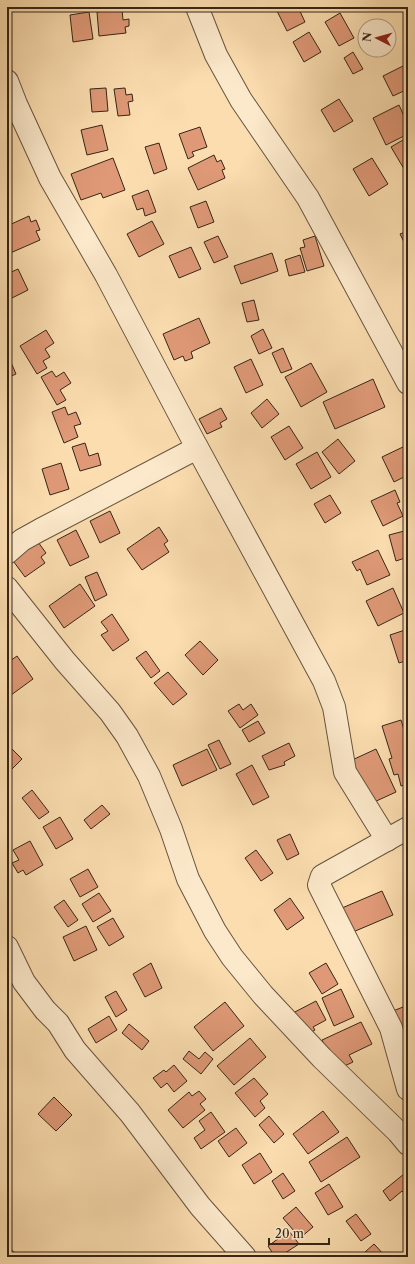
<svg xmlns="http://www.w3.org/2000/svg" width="415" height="1264" font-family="'Libre Caslon Text',serif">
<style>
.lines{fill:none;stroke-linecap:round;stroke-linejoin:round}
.stream{stroke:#75806f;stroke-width:6}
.building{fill:#df9977;stroke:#362618}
.minor-casing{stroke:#67543e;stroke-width:24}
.minor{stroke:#fce9cb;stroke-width:22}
</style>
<rect width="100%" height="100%" fill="#fbddaf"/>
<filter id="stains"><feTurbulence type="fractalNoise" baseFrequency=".005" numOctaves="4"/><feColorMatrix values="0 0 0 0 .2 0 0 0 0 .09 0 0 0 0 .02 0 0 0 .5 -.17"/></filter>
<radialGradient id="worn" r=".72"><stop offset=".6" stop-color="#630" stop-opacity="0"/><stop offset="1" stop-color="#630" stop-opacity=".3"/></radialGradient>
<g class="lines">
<polyline class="stream" points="7,1249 16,1257"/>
</g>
<g class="building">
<polygon points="275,7 298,7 305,22 287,31"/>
<polygon points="122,9 123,20 129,19 129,26 125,27 126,33 99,36 97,12"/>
<polygon points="89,12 93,39 73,42 70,15"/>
<polygon points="340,13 354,38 339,46 325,22"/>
<polygon points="309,32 321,52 304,62 293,42"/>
<polygon points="353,52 363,69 353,74 344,58"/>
<polygon points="405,65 408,70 408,89 393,96 383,76"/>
<polygon points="106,88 108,111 92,112 90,89"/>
<polygon points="125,88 126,95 132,94 133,101 128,102 130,115 118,116 114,89"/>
<polygon points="339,99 353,121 334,132 321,110"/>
<polygon points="399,105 408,125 408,134 386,145 373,118"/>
<polygon points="102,125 108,150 87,155 81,130"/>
<polygon points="200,127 207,147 192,152 194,156 188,159 179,134"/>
<polygon points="408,137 408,173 407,174 391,147"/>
<polygon points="159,143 167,169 154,174 145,147"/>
<polygon points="214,155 217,162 221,160 225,169 222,170 225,178 198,190 188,168"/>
<polygon points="113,158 125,190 103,198 101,193 81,200 71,174"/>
<polygon points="372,158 388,184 369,196 353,169"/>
<polygon points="148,190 156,212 145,216 143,208 137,210 132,196"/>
<polygon points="206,201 214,222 198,228 190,207"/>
<polygon points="29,216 31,222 36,220 40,230 36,231 40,240 8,254 7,226"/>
<polygon points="152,221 164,244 139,257 127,234"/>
<polygon points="408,231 408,250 400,234"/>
<polygon points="218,236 228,257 214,263 204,242"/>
<polygon points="315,236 324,266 307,271 300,248 305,247 303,240"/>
<polygon points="191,247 201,269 179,278 169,256"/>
<polygon points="272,253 278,271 241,284 234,266"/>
<polygon points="300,255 305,272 289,276 285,260"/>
<polygon points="18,269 28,290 10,299 7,293 7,274"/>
<polygon points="254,300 259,320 247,322 242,303"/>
<polygon points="199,318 210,343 191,352 193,358 185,361 183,356 174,360 163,334"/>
<polygon points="263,329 272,348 259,354 251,336"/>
<polygon points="46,330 54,343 45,349 50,357 43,361 47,368 37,374 20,346"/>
<polygon points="283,348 292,369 281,373 272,353"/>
<polygon points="7,353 16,374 7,378"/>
<polygon points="251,359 263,385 246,393 234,367"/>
<polygon points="311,363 327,392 301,407 285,377"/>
<polygon points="52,371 56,377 64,372 71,383 60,390 66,400 57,405 41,377"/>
<polygon points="373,379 385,407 335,429 323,402"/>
<polygon points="267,399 279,414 262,428 251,413"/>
<polygon points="65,407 68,415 76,412 81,424 74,426 78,437 64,443 52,412"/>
<polygon points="221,408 227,419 220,423 222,427 207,434 199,419"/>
<polygon points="289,426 303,448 285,460 271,437"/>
<polygon points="338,439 355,461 339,474 322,452"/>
<polygon points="85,443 89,456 98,453 101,465 80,471 72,447"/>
<polygon points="405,446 408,453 408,475 394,482 382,457"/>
<polygon points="317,452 331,477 311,489 296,464"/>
<polygon points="61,463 69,489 50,495 42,469"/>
<polygon points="395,490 400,502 397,503 403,516 383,526 371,501"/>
<polygon points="330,495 341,513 325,523 314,504"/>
<polygon points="110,511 120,533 100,543 90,521"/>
<polygon points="159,527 168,541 164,544 169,552 142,570 127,549"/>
<polygon points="76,530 89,557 70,566 57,540"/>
<polygon points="408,530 408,557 396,561 389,535"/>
<polygon points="33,535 46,553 41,557 45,563 25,577 8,554"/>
<polygon points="378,550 390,575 367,585 360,569 357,571 352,562"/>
<polygon points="97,572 107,595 95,601 85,577"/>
<polygon points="80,584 95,606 64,628 49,606"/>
<polygon points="393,588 404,613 378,626 366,601"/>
<polygon points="112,614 129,640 113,651 101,635 108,631 101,622"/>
<polygon points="408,629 408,660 399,663 390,635"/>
<polygon points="200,641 218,660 203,675 185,655"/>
<polygon points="146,651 160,671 151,678 136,658"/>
<polygon points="17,656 33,679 7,698 7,663"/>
<polygon points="168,672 187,694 173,705 154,683"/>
<polygon points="239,704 243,710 251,704 258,715 240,728 228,711"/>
<polygon points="401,720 405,733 408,732 408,784 401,786 398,774 394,775 389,759 392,758 382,726"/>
<polygon points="258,721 265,733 249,742 242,730"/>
<polygon points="219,740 231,764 220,769 208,745"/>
<polygon points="289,743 295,756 284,762 285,765 269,770 262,756"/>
<polygon points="7,744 22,759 9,772 7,770"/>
<polygon points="207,749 217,770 182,786 173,765"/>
<polygon points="376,749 396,792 372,803 350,761"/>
<polygon points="252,765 269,797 253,805 236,774"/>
<polygon points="32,790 49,812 39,819 22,798"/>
<polygon points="102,805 110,814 91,829 84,820"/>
<polygon points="60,817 73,839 56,849 43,827"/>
<polygon points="290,834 299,854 287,860 277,840"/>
<polygon points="30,841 43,865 26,875 23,870 18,873 12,863 19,860 13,850"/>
<polygon points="256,850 273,873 261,881 245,858"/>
<polygon points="88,869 98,887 80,897 70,879"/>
<polygon points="382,891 393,915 353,932 342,908"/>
<polygon points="99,893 111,911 93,922 82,904"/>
<polygon points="290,898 304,918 287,930 274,910"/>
<polygon points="64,900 78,920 68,927 54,907"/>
<polygon points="113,918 124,937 109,946 97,927"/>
<polygon points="86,926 97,950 74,961 63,937"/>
<polygon points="151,963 162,988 145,997 133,974"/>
<polygon points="326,963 338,984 322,994 309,973"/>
<polygon points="341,989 354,1017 334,1026 322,998"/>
<polygon points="116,991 127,1010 116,1017 105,997"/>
<polygon points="316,1001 326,1020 313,1027 315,1030 303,1037 291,1014"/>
<polygon points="225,1002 244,1026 213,1051 194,1027"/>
<polygon points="408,1005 408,1040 407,1037 398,1040 388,1013"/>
<polygon points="109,1016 117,1030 96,1043 88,1029"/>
<polygon points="361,1022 372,1044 349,1055 353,1062 336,1070 322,1040"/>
<polygon points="129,1024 149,1041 142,1050 122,1033"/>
<polygon points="250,1038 266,1057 234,1085 217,1066"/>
<polygon points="189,1051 199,1059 205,1052 213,1059 201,1074 183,1059"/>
<polygon points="174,1065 187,1081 174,1092 167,1083 161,1088 153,1078 164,1070 166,1072"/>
<polygon points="254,1078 268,1094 260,1101 265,1108 255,1117 235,1093"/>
<polygon points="199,1091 206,1099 200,1104 205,1110 183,1128 168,1110 189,1092 192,1096"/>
<polygon points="54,1097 72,1115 56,1131 38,1114"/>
<polygon points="323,1111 339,1132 308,1154 293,1134"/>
<polygon points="211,1112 225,1132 201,1149 194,1138 205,1130 199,1121"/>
<polygon points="269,1116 284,1134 274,1143 259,1125"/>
<polygon points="236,1128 247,1143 229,1157 218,1141"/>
<polygon points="347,1137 360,1157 321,1182 309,1162"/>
<polygon points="260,1153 272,1172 254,1184 242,1165"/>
<polygon points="283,1173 295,1191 283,1199 272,1181"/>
<polygon points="404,1174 408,1179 408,1198 402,1191 390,1201 383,1191"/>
<polygon points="329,1184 343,1207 328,1215 315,1193"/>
<polygon points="296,1207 313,1227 300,1238 283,1218"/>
<polygon points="356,1214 371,1234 361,1241 346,1221"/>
<polygon points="289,1231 299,1244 279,1257 275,1257 268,1246"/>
<polygon points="374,1244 386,1257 368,1257 364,1253"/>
</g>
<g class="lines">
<g class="minor-casing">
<g id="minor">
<polyline points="197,7 216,55 241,100 308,198 408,383"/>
<polyline points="7,81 16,104 50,178 106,275 193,440 324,681 334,707 345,772 387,840"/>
<polyline points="7,553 22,540 40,530 197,448"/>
<polyline points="7,588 65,661 110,712 127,736 149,776 171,829 188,879 215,931 232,957 263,995 322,1058 398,1132 408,1144"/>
<polyline points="408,828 322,876 319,885 391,1028 408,1089"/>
<polyline points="7,947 24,982 45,1010 58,1023 75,1050 130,1113 200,1206 245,1257"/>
</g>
</g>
<use href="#minor" class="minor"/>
</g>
<rect width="415" height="1264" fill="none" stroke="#fbddaf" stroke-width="24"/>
<rect x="8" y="8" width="399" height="1248" fill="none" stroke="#362618" stroke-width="2"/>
<rect x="12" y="12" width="391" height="1240" fill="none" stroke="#362618"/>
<g transform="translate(377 38) rotate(276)"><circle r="19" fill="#fce9cb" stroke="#ad9b83"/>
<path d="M0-3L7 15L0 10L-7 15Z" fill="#8f2418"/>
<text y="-6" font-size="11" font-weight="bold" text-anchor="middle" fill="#362618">N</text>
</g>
<path d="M269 1238v6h60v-6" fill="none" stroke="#362618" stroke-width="2"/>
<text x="275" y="1238" font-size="12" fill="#362618" stroke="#fce9cb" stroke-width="3" paint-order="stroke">20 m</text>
<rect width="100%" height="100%" filter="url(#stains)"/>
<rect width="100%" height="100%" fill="url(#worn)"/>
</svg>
